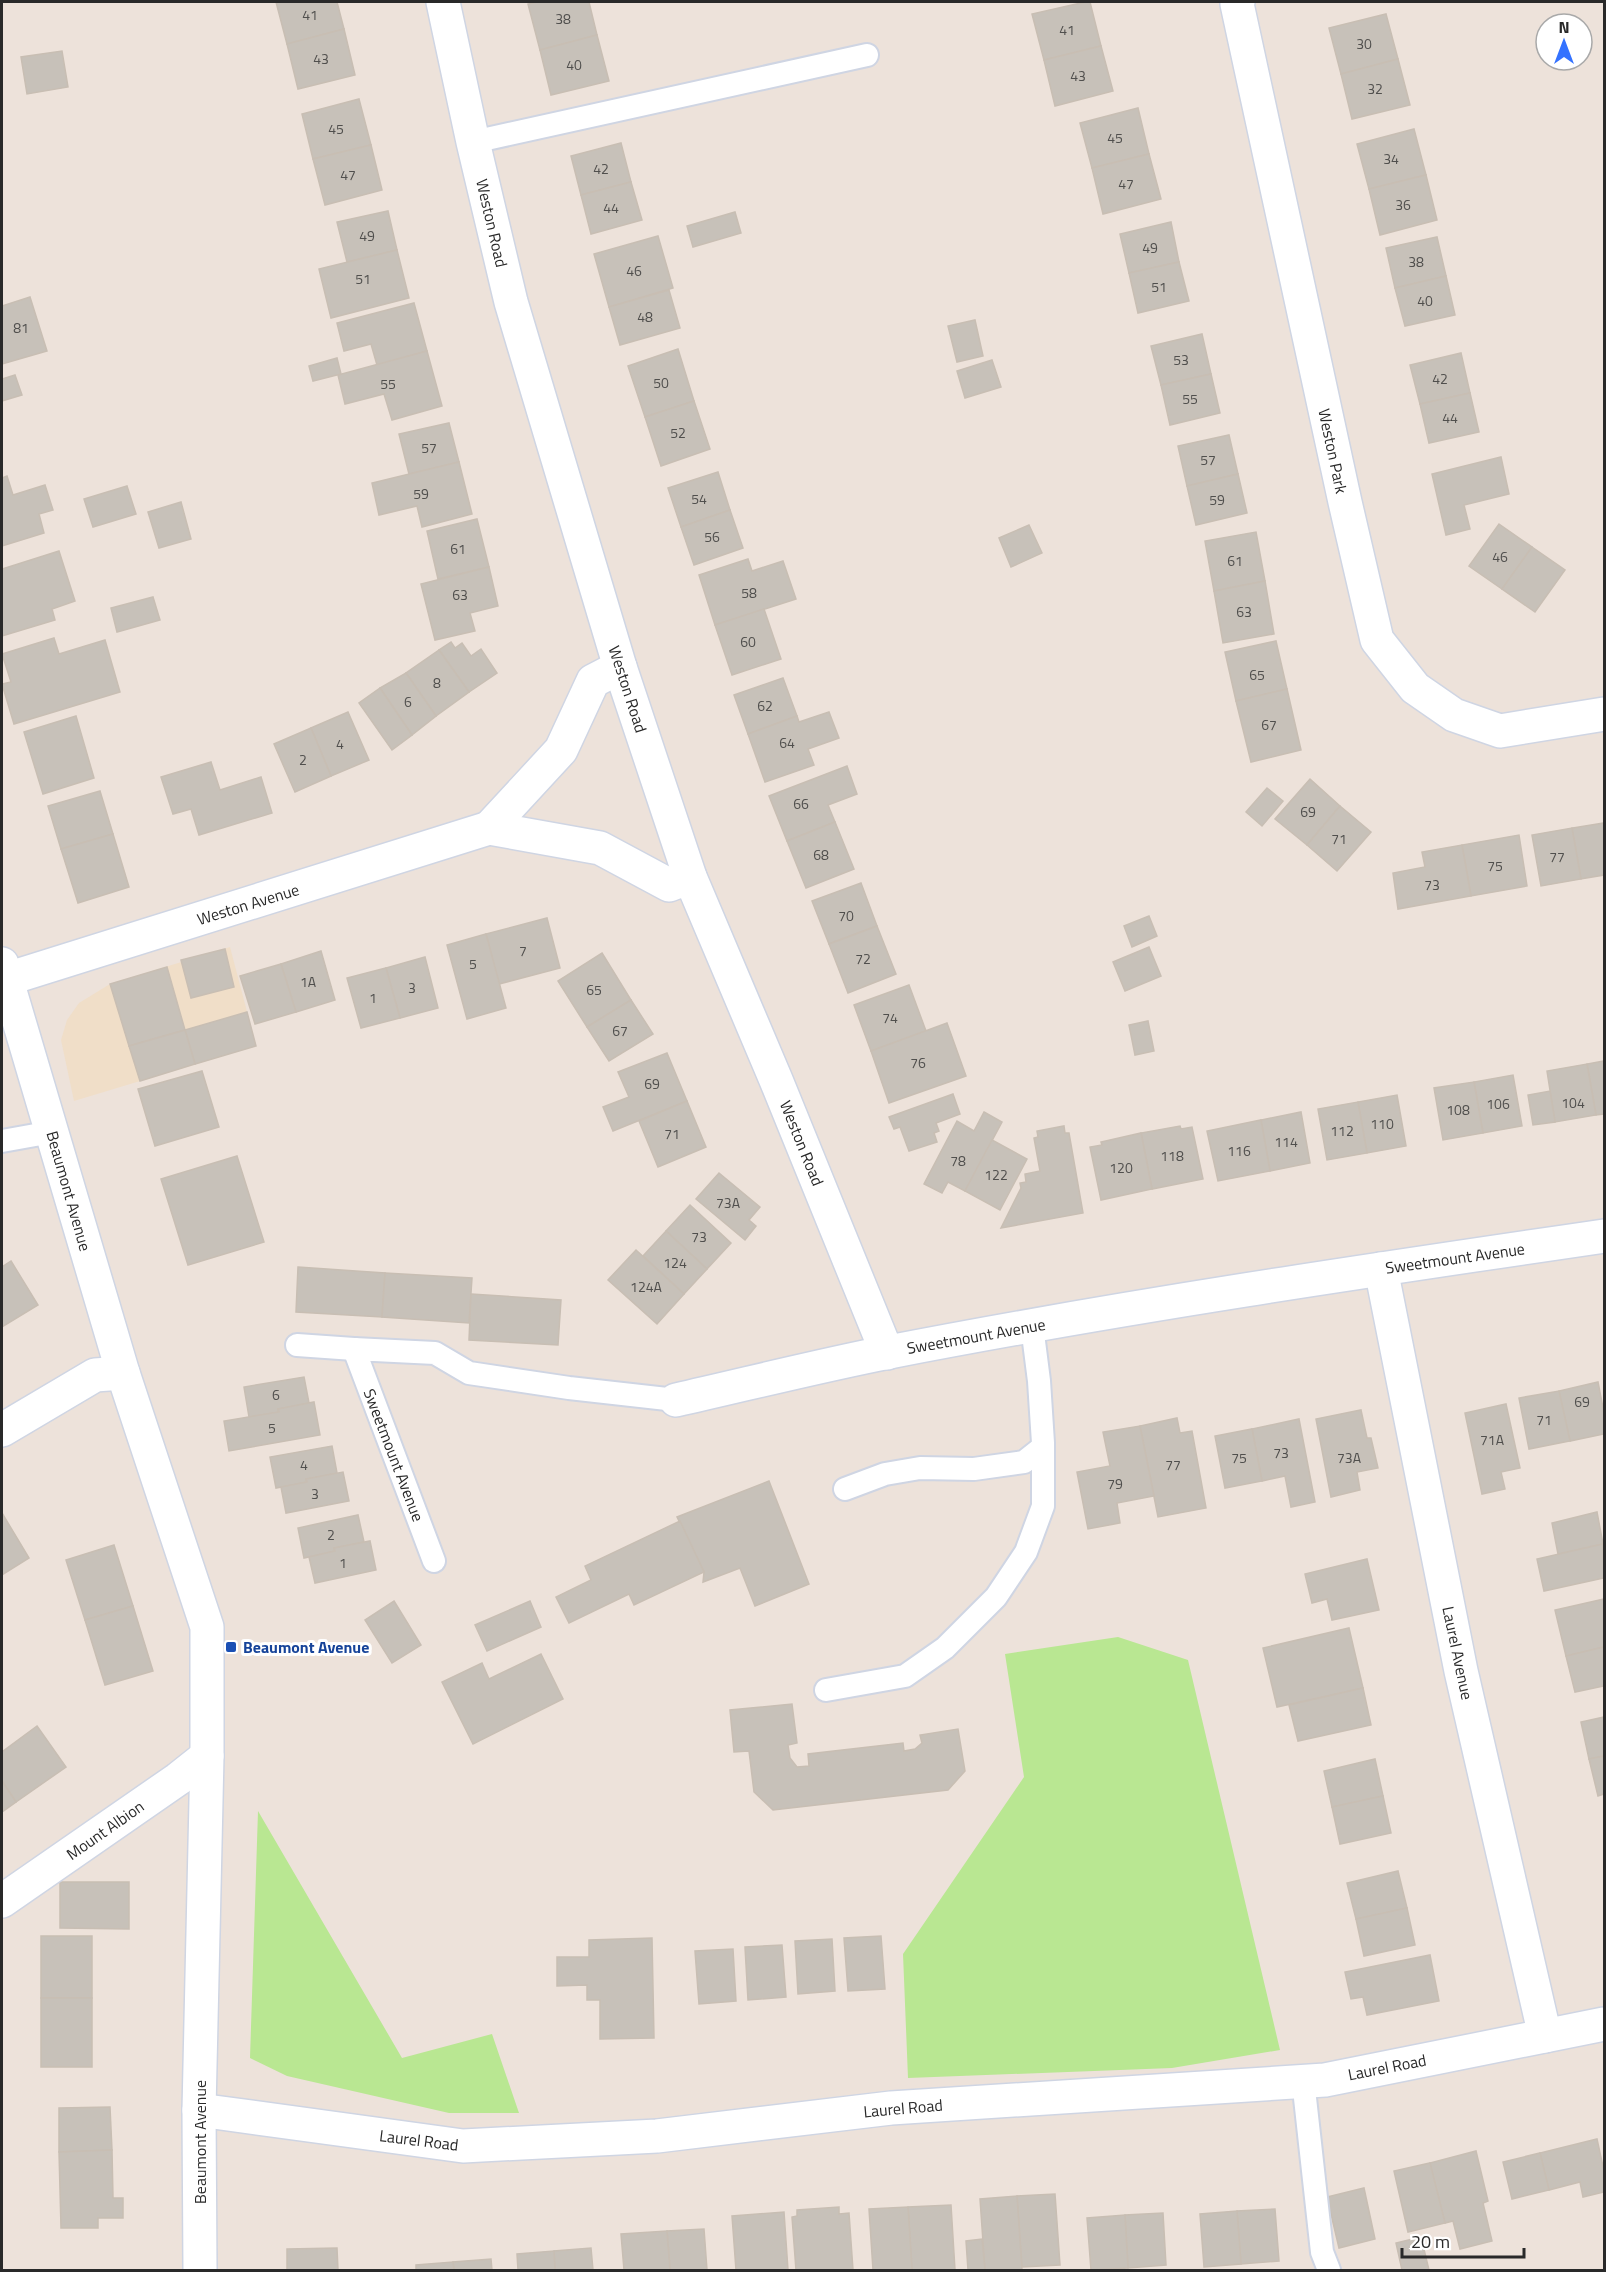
<svg xmlns="http://www.w3.org/2000/svg" width="1606" height="2272" font-family="'Titillium Web',sans-serif">
<style>
.education{fill:#f0dec8}
.green{fill:#b9e792}
.building{fill:#c7c1b9;stroke:#c8beb3;stroke-width:1.5}
.lines{fill:none;stroke-linecap:round;stroke-linejoin:round}
.service-casing{stroke:#cfd5e3;stroke-width:26}
.minor-casing{stroke:#cfd5e3;stroke-width:36}
.tertiary-casing{stroke:#cfd5e3;stroke-width:36}
.service{stroke:#fff;stroke-width:22}
.minor{stroke:#fff;stroke-width:33}
.tertiary{stroke:#fff;stroke-width:33}
.transit-dot{fill:#1a4fb4;stroke:#fff;stroke-width:2}
.labels{text-anchor:middle;stroke-width:6;stroke-linejoin:round;paint-order:stroke}
.number-label{font-size:14px;fill:#504f4d}
.street-label{font-size:16px;fill:#292929;stroke:#fff}
.transit-label{font-size:16px;font-weight:bold;fill:#164399;stroke:#fff;text-anchor:start}
</style>
<rect width="100%" height="100%" fill="#ede2da"/>
<polygon class="education" points="230,947 256,1046 74,1101 61,1040 67,1020 79,1003 110,984"/>
<g class="green">
<polygon points="1118,1637 1188,1660 1280,2050 1172,2068 908,2078 903,1954 1024,1777 1005,1654"/>
<polygon points="258,1811 402,2058 492,2034 519,2113 449,2113 287,2076 250,2058"/>
</g>
<g class="building">
<polygon points="276,2 337,2 344,29 287,44"/>
<polygon points="537,2 589,2 597,35 540,50 528,4"/>
<polygon points="1085,2 1090,2 1101,46 1044,60 1032,14"/>
<polygon points="1386,14 1398,59 1341,74 1329,28"/>
<polygon points="344,29 355,75 298,89 287,44"/>
<polygon points="597,35 609,81 551,95 540,50"/>
<polygon points="1101,46 1113,91 1055,106 1044,60"/>
<polygon points="62,51 68,87 27,94 21,57"/>
<polygon points="1398,59 1410,105 1352,119 1341,74"/>
<polygon points="359,99 371,145 313,159 302,114"/>
<polygon points="1138,108 1149,154 1092,168 1080,123"/>
<polygon points="1414,129 1426,175 1369,189 1357,144"/>
<polygon points="621,143 631,182 581,195 571,156"/>
<polygon points="371,145 382,190 325,205 313,159"/>
<polygon points="1149,154 1161,199 1103,214 1092,168"/>
<polygon points="1426,175 1437,220 1380,235 1369,189"/>
<polygon points="631,182 642,220 591,234 581,195"/>
<polygon points="388,211 397,250 347,262 337,222"/>
<polygon points="735,212 741,233 693,247 687,226"/>
<polygon points="1171,222 1179,262 1129,273 1120,234"/>
<polygon points="658,236 673,288 609,307 594,254"/>
<polygon points="1437,237 1446,276 1395,288 1386,248"/>
<polygon points="397,250 409,298 331,318 319,269"/>
<polygon points="1179,262 1189,301 1138,313 1129,273"/>
<polygon points="1446,276 1455,315 1405,326 1395,288"/>
<polygon points="669,290 680,328 620,345 609,307"/>
<polygon points="30,297 47,351 2,364 2,306"/>
<polygon points="414,303 427,351 377,365 371,344 344,351 337,323"/>
<polygon points="975,320 983,356 957,362 948,326"/>
<polygon points="1202,334 1211,374 1161,385 1151,346"/>
<polygon points="678,349 694,401 645,417 628,366"/>
<polygon points="427,351 442,406 392,420 384,394 345,404 338,375"/>
<polygon points="1461,353 1470,393 1420,404 1410,365"/>
<polygon points="337,358 341,374 313,381 309,366"/>
<polygon points="992,360 1001,387 965,398 957,371"/>
<polygon points="1211,374 1220,413 1170,425 1161,385"/>
<polygon points="15,375 22,395 2,401 2,379"/>
<polygon points="1470,393 1479,432 1429,443 1420,404"/>
<polygon points="694,401 710,449 661,466 645,417"/>
<polygon points="449,423 459,462 409,474 399,434"/>
<polygon points="1229,435 1238,474 1187,486 1178,446"/>
<polygon points="1501,457 1509,494 1464,505 1470,529 1446,535 1432,474"/>
<polygon points="459,462 472,514 422,527 417,506 379,515 372,483"/>
<polygon points="718,472 730,510 681,527 668,488"/>
<polygon points="1238,474 1247,513 1196,525 1187,486"/>
<polygon points="7,476 13,495 45,485 53,510 39,514 44,533 2,546 2,478"/>
<polygon points="127,486 136,514 93,527 84,499"/>
<polygon points="181,502 191,539 159,548 148,512"/>
<polygon points="730,510 743,548 694,565 681,527"/>
<polygon points="477,519 489,567 438,579 427,531"/>
<polygon points="1499,524 1532,547 1502,589 1469,566"/>
<polygon points="1029,525 1042,553 1011,567 999,538"/>
<polygon points="1256,532 1265,581 1214,591 1205,541"/>
<polygon points="1532,547 1565,570 1535,612 1502,589"/>
<polygon points="59,551 75,601 52,609 55,620 2,636 2,569"/>
<polygon points="748,559 752,571 783,561 796,599 715,625 699,575"/>
<polygon points="489,567 498,606 470,613 475,631 435,640 421,584"/>
<polygon points="1265,581 1274,634 1223,643 1214,591"/>
<polygon points="153,597 160,620 117,632 111,608"/>
<polygon points="764,609 781,659 732,675 715,625"/>
<polygon points="54,638 59,654 105,640 120,692 14,724 2,684 11,682 2,654"/>
<polygon points="1276,641 1287,689 1236,701 1225,652"/>
<polygon points="451,642 455,648 462,643 471,656 481,649 497,673 469,692 439,650"/>
<polygon points="439,650 469,692 436,716 406,673"/>
<polygon points="406,673 436,716 412,735 380,688"/>
<polygon points="783,678 797,716 748,734 734,695"/>
<polygon points="380,688 412,735 392,750 359,703"/>
<polygon points="1287,689 1301,750 1251,762 1236,701"/>
<polygon points="348,712 369,760 331,776 311,728"/>
<polygon points="829,712 839,738 808,749 814,765 765,782 748,734 797,716 799,722"/>
<polygon points="76,716 94,778 43,794 24,732"/>
<polygon points="311,728 331,776 295,792 274,744"/>
<polygon points="211,762 220,790 261,777 272,813 199,835 191,809 173,814 161,777"/>
<polygon points="847,766 857,794 828,805 835,822 787,841 769,796"/>
<polygon points="1310,779 1340,806 1307,845 1275,819"/>
<polygon points="1267,788 1283,801 1262,826 1246,812"/>
<polygon points="100,791 113,834 61,849 48,806"/>
<polygon points="1340,806 1371,832 1337,871 1307,845"/>
<polygon points="835,822 854,869 806,888 787,841"/>
<polygon points="1604,823 1604,875 1581,879 1572,828"/>
<polygon points="1572,828 1581,879 1541,886 1532,835"/>
<polygon points="113,834 129,887 78,903 61,849"/>
<polygon points="1519,835 1527,886 1471,896 1462,845"/>
<polygon points="1462,845 1471,896 1398,909 1393,873 1425,867 1422,852"/>
<polygon points="861,883 877,926 829,944 812,901"/>
<polygon points="1149,916 1157,936 1132,947 1124,926"/>
<polygon points="547,918 560,968 499,984 486,934"/>
<polygon points="877,926 896,974 848,993 829,944"/>
<polygon points="486,934 506,1008 467,1019 447,945"/>
<polygon points="1149,947 1161,976 1125,991 1113,962"/>
<polygon points="225,949 234,987 191,998 181,960"/>
<polygon points="321,951 335,1000 296,1012 281,964"/>
<polygon points="602,953 631,1000 587,1027 558,981"/>
<polygon points="425,957 438,1008 400,1018 386,968"/>
<polygon points="281,964 296,1012 255,1024 240,976"/>
<polygon points="167,967 185,1030 129,1046 110,984"/>
<polygon points="386,968 400,1018 361,1028 347,978"/>
<polygon points="909,985 926,1031 871,1051 854,1005"/>
<polygon points="631,1000 653,1034 609,1061 587,1027"/>
<polygon points="247,1012 256,1046 195,1064 185,1030"/>
<polygon points="1148,1021 1154,1051 1135,1055 1129,1025"/>
<polygon points="947,1023 966,1076 889,1103 871,1051"/>
<polygon points="185,1030 195,1064 140,1081 129,1046"/>
<polygon points="667,1053 687,1101 613,1131 603,1107 629,1097 618,1072"/>
<polygon points="1604,1061 1604,1114 1596,1115 1587,1064"/>
<polygon points="1587,1064 1596,1115 1555,1122 1547,1071"/>
<polygon points="202,1071 219,1127 155,1146 138,1089"/>
<polygon points="1513,1075 1522,1126 1483,1133 1474,1082"/>
<polygon points="1474,1082 1483,1133 1443,1140 1434,1088"/>
<polygon points="1550,1091 1555,1122 1533,1125 1528,1095"/>
<polygon points="953,1094 960,1114 936,1123 939,1131 934,1133 937,1142 909,1151 900,1127 894,1129 889,1117"/>
<polygon points="1397,1095 1406,1146 1367,1153 1358,1102"/>
<polygon points="687,1101 706,1147 658,1167 639,1121"/>
<polygon points="1358,1102 1367,1153 1327,1160 1318,1109"/>
<polygon points="984,1112 1002,1122 965,1191 948,1182 942,1193 924,1184 957,1121 974,1131"/>
<polygon points="1301,1112 1310,1163 1270,1171 1261,1120"/>
<polygon points="1261,1120 1270,1171 1218,1181 1207,1131"/>
<polygon points="1064,1126 1065,1133 1069,1133 1083,1213 1001,1228 1021,1188 1020,1183 1026,1182 1025,1174 1040,1171 1034,1138 1038,1137 1037,1131"/>
<polygon points="1180,1126 1181,1129 1192,1127 1203,1179 1152,1189 1141,1133"/>
<polygon points="1141,1133 1152,1189 1101,1200 1090,1147 1102,1145 1101,1142"/>
<polygon points="992,1140 1027,1159 1000,1210 965,1191"/>
<polygon points="237,1156 264,1242 188,1265 161,1179"/>
<polygon points="719,1173 760,1207 749,1220 756,1226 745,1240 696,1199"/>
<polygon points="690,1205 731,1243 707,1269 666,1231"/>
<polygon points="666,1231 707,1269 684,1294 643,1256"/>
<polygon points="636,1250 684,1294 657,1324 608,1280"/>
<polygon points="11,1261 38,1305 2,1327 2,1267"/>
<polygon points="298,1267 385,1273 382,1317 296,1312"/>
<polygon points="385,1273 472,1278 469,1323 382,1317"/>
<polygon points="471,1294 561,1300 558,1345 469,1340"/>
<polygon points="304,1377 309,1403 278,1409 279,1412 249,1417 244,1387"/>
<polygon points="1598,1382 1604,1413 1604,1434 1570,1441 1559,1391"/>
<polygon points="1559,1391 1570,1441 1529,1449 1519,1398"/>
<polygon points="314,1402 320,1435 229,1451 224,1421 279,1412 278,1409"/>
<polygon points="1506,1404 1520,1468 1501,1472 1505,1489 1482,1494 1465,1413"/>
<polygon points="1361,1410 1367,1438 1371,1438 1378,1468 1357,1472 1360,1490 1331,1497 1316,1419"/>
<polygon points="1177,1418 1180,1433 1192,1431 1206,1508 1158,1517 1140,1426"/>
<polygon points="1299,1419 1315,1502 1291,1507 1285,1476 1262,1481 1252,1429"/>
<polygon points="1140,1426 1154,1496 1117,1503 1120,1523 1088,1529 1077,1472 1110,1466 1103,1432"/>
<polygon points="1252,1429 1262,1481 1225,1488 1215,1436"/>
<polygon points="332,1446 337,1473 306,1479 307,1482 276,1488 270,1457"/>
<polygon points="343,1472 349,1501 286,1513 281,1487 307,1482 306,1479"/>
<polygon points="769,1481 809,1584 755,1606 740,1568 703,1582 704,1572 677,1517"/>
<polygon points="1597,1512 1603,1544 1558,1554 1552,1523"/>
<polygon points="2,1513 29,1558 2,1575"/>
<polygon points="358,1515 364,1542 334,1548 335,1551 304,1558 298,1528"/>
<polygon points="680,1521 704,1572 634,1605 629,1594 569,1623 556,1597 591,1580 585,1566"/>
<polygon points="370,1541 376,1570 315,1583 309,1557 335,1551 334,1548"/>
<polygon points="1603,1544 1604,1578 1544,1591 1537,1559"/>
<polygon points="114,1545 133,1606 85,1620 66,1560"/>
<polygon points="1367,1559 1379,1610 1332,1620 1327,1599 1312,1603 1305,1574"/>
<polygon points="1604,1599 1604,1647 1566,1656 1555,1610"/>
<polygon points="394,1601 421,1645 392,1663 365,1620"/>
<polygon points="530,1601 541,1627 487,1651 475,1625"/>
<polygon points="133,1606 153,1671 105,1685 85,1620"/>
<polygon points="1349,1628 1363,1688 1277,1707 1263,1648"/>
<polygon points="1604,1647 1604,1686 1575,1692 1566,1656"/>
<polygon points="541,1654 563,1699 473,1744 442,1682 482,1663 489,1679"/>
<polygon points="1363,1688 1371,1725 1298,1741 1289,1705"/>
<polygon points="792,1704 797,1743 788,1745 790,1758 797,1767 809,1766 808,1754 903,1743 904,1751 915,1749 922,1743 920,1735 958,1729 965,1771 948,1790 773,1810 754,1792 749,1751 734,1752 730,1710"/>
<polygon points="1604,1717 1604,1756 1589,1759 1581,1722"/>
<polygon points="37,1726 66,1767 16,1802 2,1781 2,1752"/>
<polygon points="1604,1756 1604,1794 1598,1796 1589,1759"/>
<polygon points="1375,1759 1383,1796 1332,1807 1324,1771"/>
<polygon points="2,1781 16,1802 2,1812"/>
<polygon points="1383,1796 1391,1833 1340,1844 1332,1807"/>
<polygon points="1398,1871 1407,1908 1356,1919 1347,1883"/>
<polygon points="60,1882 129,1882 129,1929 60,1928"/>
<polygon points="1407,1908 1415,1945 1364,1956 1356,1919"/>
<rect x="41" y="1936" width="51" height="62"/>
<polygon points="881,1936 885,1989 848,1991 844,1938"/>
<polygon points="652,1938 654,2038 600,2039 600,2000 587,2000 587,1985 557,1986 557,1957 589,1957 589,1940"/>
<polygon points="832,1939 835,1991 798,1994 795,1941"/>
<polygon points="782,1945 786,1997 748,2000 745,1947"/>
<polygon points="733,1949 736,2001 699,2004 695,1951"/>
<polygon points="1430,1955 1439,2001 1367,2015 1363,1997 1351,1999 1345,1972"/>
<rect x="41" y="1998" width="51" height="69"/>
<polygon points="110,2107 112,2150 59,2152 59,2108"/>
<polygon points="1597,2139 1604,2171 1604,2192 1583,2197 1580,2182 1549,2190 1540,2153"/>
<polygon points="112,2150 113,2198 123,2198 123,2218 98,2218 98,2228 61,2228 59,2152"/>
<polygon points="1476,2151 1488,2201 1483,2203 1492,2241 1460,2249 1453,2221 1445,2223 1430,2163"/>
<polygon points="1540,2153 1549,2190 1512,2199 1503,2162"/>
<polygon points="1430,2163 1445,2223 1408,2232 1394,2171"/>
<polygon points="1364,2188 1375,2239 1339,2248 1327,2197"/>
<polygon points="1055,2194 1060,2265 1022,2267 1017,2196"/>
<polygon points="1017,2196 1022,2270 985,2270 980,2199"/>
<polygon points="951,2205 955,2270 912,2270 908,2207"/>
<polygon points="839,2207 839,2214 849,2213 853,2270 796,2270 792,2217 797,2216 797,2210"/>
<polygon points="908,2207 912,2270 873,2270 869,2209"/>
<polygon points="1275,2209 1279,2261 1241,2264 1237,2211"/>
<polygon points="1237,2211 1241,2264 1204,2267 1200,2214"/>
<polygon points="784,2212 788,2270 736,2270 732,2216"/>
<polygon points="1163,2213 1166,2265 1128,2268 1125,2215"/>
<polygon points="1125,2215 1128,2268 1091,2270 1087,2218"/>
<polygon points="704,2229 707,2270 670,2270 667,2231"/>
<polygon points="667,2231 670,2270 624,2270 621,2234"/>
<polygon points="1421,2237 1429,2270 1402,2270 1396,2243"/>
<polygon points="982,2239 985,2270 968,2270 966,2241"/>
<polygon points="337,2248 338,2270 287,2270 287,2249"/>
<polygon points="591,2248 593,2270 555,2270 554,2251"/>
<polygon points="554,2251 555,2270 518,2270 517,2254"/>
<polygon points="491,2259 492,2270 454,2270 453,2262"/>
<polygon points="453,2262 454,2270 416,2270 416,2265"/>
</g>
<g class="lines">
<g class="service-casing">
<g id="service">
<polyline points="473,142 867,55"/>
<polyline points="2,1141 52,1132"/>
<polyline points="297,1345 354,1349"/>
<polyline points="845,1489 885,1474 920,1468 974,1469 1024,1462 1043,1447"/>
<polyline points="434,1561 354,1349 435,1353 469,1373 569,1388 676,1400"/>
<polyline points="826,1690 905,1676 945,1648 996,1597 1026,1552 1043,1506 1043,1443 1039,1381 1032,1326"/>
<polyline points="1303,2080 1322,2252 1329,2270"/>
</g>
</g>
<g class="minor-casing">
<g id="minor">
<polyline points="443,2 473,142 511,302 620,667 690,877 776,1080 887,1353"/>
<polyline points="1238,2 1237,4 1345,502 1377,640 1415,688 1454,715 1500,731 1604,714"/>
<polyline points="489,828 561,750 593,681 620,667"/>
<polyline points="7,979 489,828 600,848 669,885 690,877"/>
<polyline points="1381,1269 1461,1671 1545,2036"/>
<path d="M676,1400c71,-16 142,-34 213,-48 237,-46 476,-81 715,-116"/>
<polyline points="2,1430 95,1375 123,1373"/>
<polyline points="2,1901 178,1779 207,1756"/>
<polyline points="199,2110 463,2146 657,2136 891,2108 1325,2080 1604,2024"/>
</g>
</g>
<g class="tertiary-casing">
<polyline id="tertiary" points="2,964 123,1373 207,1627 207,1756 199,2110 200,2270"/>
</g>
<use href="#service" class="service"/>
<use href="#minor" class="minor"/>
<use href="#tertiary" class="tertiary"/>
</g>
<rect class="transit-dot" x="225" y="1641" width="12" height="12" rx="3"/>
<g class="labels">
<g class="number-label">
<text x="310" y="20">41</text>
<text x="563" y="24">38</text>
<text x="1067" y="35">41</text>
<text x="1364" y="49">30</text>
<text x="321" y="64">43</text>
<text x="574" y="70">40</text>
<text x="1078" y="81">43</text>
<text x="1375" y="94">32</text>
<text x="336" y="134">45</text>
<text x="1115" y="143">45</text>
<text x="1391" y="164">34</text>
<text x="601" y="174">42</text>
<text x="348" y="180">47</text>
<text x="1126" y="189">47</text>
<text x="1403" y="210">36</text>
<text x="611" y="213">44</text>
<text x="367" y="241">49</text>
<text x="1150" y="253">49</text>
<text x="1416" y="267">38</text>
<text x="634" y="276">46</text>
<text x="363" y="284">51</text>
<text x="1159" y="292">51</text>
<text x="1425" y="306">40</text>
<text x="645" y="322">48</text>
<text x="21" y="333">81</text>
<text x="1181" y="365">53</text>
<text x="1440" y="384">42</text>
<text x="661" y="388">50</text>
<text x="388" y="389">55</text>
<text x="1190" y="404">55</text>
<text x="1450" y="423">44</text>
<text x="678" y="438">52</text>
<text x="429" y="453">57</text>
<text x="1208" y="465">57</text>
<text x="421" y="499">59</text>
<text x="699" y="504">54</text>
<text x="1217" y="505">59</text>
<text x="712" y="542">56</text>
<text x="458" y="554">61</text>
<text x="1500" y="562">46</text>
<text x="1235" y="566">61</text>
<text x="749" y="598">58</text>
<text x="460" y="600">63</text>
<text x="1244" y="617">63</text>
<text x="748" y="647">60</text>
<text x="1257" y="680">65</text>
<text x="437" y="688">8</text>
<text x="408" y="707">6</text>
<text x="765" y="711">62</text>
<text x="1269" y="730">67</text>
<text x="787" y="748">64</text>
<text x="340" y="749">4</text>
<text x="303" y="765">2</text>
<text x="801" y="809">66</text>
<text x="1308" y="817">69</text>
<text x="1339" y="844">71</text>
<text x="821" y="860">68</text>
<text x="1557" y="862">77</text>
<text x="1495" y="871">75</text>
<text x="1432" y="890">73</text>
<text x="846" y="921">70</text>
<text x="523" y="956">7</text>
<text x="863" y="964">72</text>
<text x="473" y="969">5</text>
<text x="308" y="987">1A</text>
<text x="412" y="993">3</text>
<text x="594" y="995">65</text>
<text x="373" y="1003">1</text>
<text x="890" y="1023">74</text>
<text x="620" y="1036">67</text>
<text x="918" y="1068">76</text>
<text x="652" y="1089">69</text>
<text x="1573" y="1108">104</text>
<text x="1498" y="1109">106</text>
<text x="1458" y="1115">108</text>
<text x="1382" y="1129">110</text>
<text x="1342" y="1136">112</text>
<text x="672" y="1139">71</text>
<text x="1286" y="1147">114</text>
<text x="1239" y="1156">116</text>
<text x="1172" y="1161">118</text>
<text x="958" y="1166">78</text>
<text x="1121" y="1173">120</text>
<text x="996" y="1180">122</text>
<text x="728" y="1208">73A</text>
<text x="699" y="1242">73</text>
<text x="675" y="1268">124</text>
<text x="646" y="1292">124A</text>
<text x="276" y="1400">6</text>
<text x="1582" y="1407">69</text>
<text x="1544" y="1425">71</text>
<text x="272" y="1433">5</text>
<text x="1492" y="1445">71A</text>
<text x="1281" y="1458">73</text>
<text x="1239" y="1463">75</text>
<text x="1349" y="1463">73A</text>
<text x="304" y="1470">4</text>
<text x="1173" y="1470">77</text>
<text x="1115" y="1489">79</text>
<text x="315" y="1499">3</text>
<text x="331" y="1540">2</text>
<text x="343" y="1568">1</text>
</g>
<g class="street-label">
<text transform="translate(492 223) rotate(77)" y="6">Weston Road</text>
<text transform="translate(1333 451) rotate(78)" y="6">Weston Park</text>
<text transform="translate(628 689) rotate(72)" y="6">Weston Road</text>
<text transform="translate(248 904) rotate(-17)" y="6">Weston Avenue</text>
<text transform="translate(802 1143) rotate(68)" y="6">Weston Road</text>
<text transform="translate(69 1191) rotate(74)" y="6">Beaumont Avenue</text>
<text transform="translate(1455 1258) rotate(-8)" y="6">Sweetmount Avenue</text>
<text transform="translate(976 1336) rotate(-10)" y="6">Sweetmount Avenue</text>
<text transform="translate(394 1455) rotate(69)" y="6">Sweetmount Avenue</text>
<text transform="translate(1458 1653) rotate(78)" y="6">Laurel Avenue</text>
<text transform="translate(105 1830) rotate(-35)" y="6">Mount Albion</text>
<text transform="translate(1387 2067) rotate(-11)" y="6">Laurel Road</text>
<text transform="translate(903 2108) rotate(-5)" y="6">Laurel Road</text>
<text transform="translate(419 2140) rotate(7)" y="6">Laurel Road</text>
<text transform="translate(200 2142) rotate(-90)" y="6">Beaumont Avenue</text>
</g>
<g class="transit-label">
<text x="243" y="1653">Beaumont Avenue</text>
</g>
</g>
<rect width="1606" height="2272" fill="none" stroke="#292929" stroke-width="6"/>
<g transform="translate(1564 42)"><circle r="28" fill="#ffffff" stroke="#a9a9a9" stroke-width="1.5"/>
<path d="M0-4.5L10 22L0 15L-10 22Z" fill="#3472ff"/>
<text y="-9" font-size="16" font-weight="bold" text-anchor="middle" fill="#292929">N</text>
</g>
<path d="M1402 2248v9h122v-9" fill="none" stroke="#292929" stroke-width="3"/>
<text x="1411" y="2248" font-size="18" fill="#292929" stroke="#ffffff" stroke-width="4.5" paint-order="stroke">20 m</text>
</svg>
